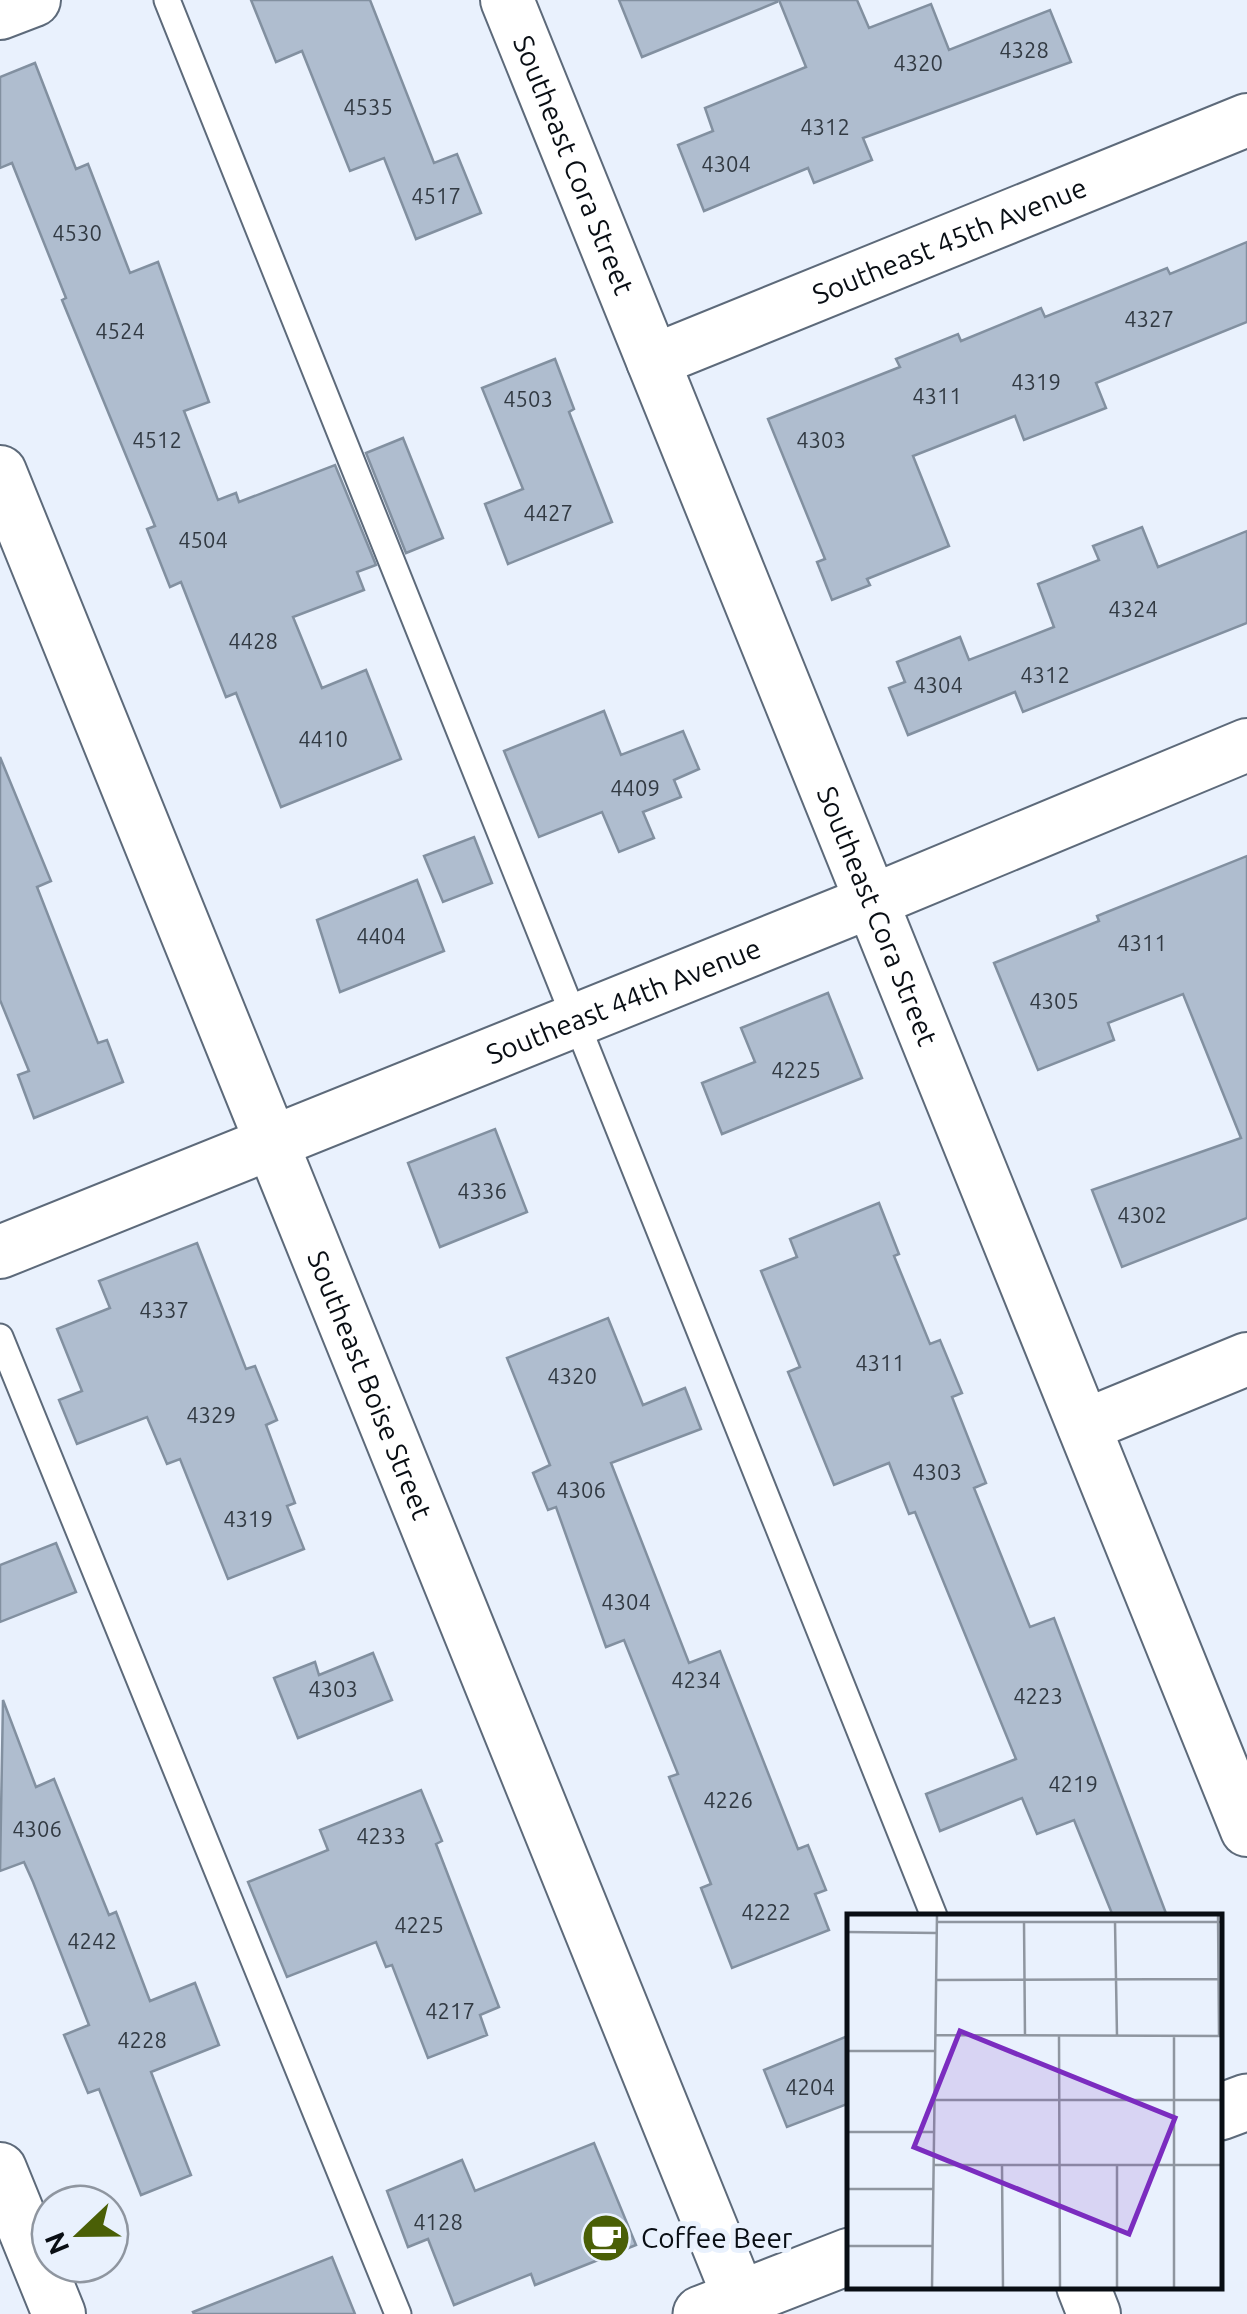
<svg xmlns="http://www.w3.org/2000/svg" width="1247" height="2314" font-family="Ubuntu,sans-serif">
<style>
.building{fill:#afbdcf;stroke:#8290a0;stroke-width:2.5}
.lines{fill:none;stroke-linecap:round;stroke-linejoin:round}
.lane-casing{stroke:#5d6a7a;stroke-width:29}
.street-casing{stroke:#5d6a7a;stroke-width:56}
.secondary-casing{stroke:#5d6a7a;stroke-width:59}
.lane{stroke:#fff;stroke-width:25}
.street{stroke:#fff;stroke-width:52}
.secondary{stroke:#fff;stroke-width:55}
.labels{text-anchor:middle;stroke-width:10;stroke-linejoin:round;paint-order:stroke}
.number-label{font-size:22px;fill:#323a43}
.street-label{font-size:28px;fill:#090e14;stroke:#e9f1fd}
.poi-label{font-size:28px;fill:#090e14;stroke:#e9f1fd;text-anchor:start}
.inset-road{fill:none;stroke:#8f96a0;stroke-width:2.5}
.view{fill:#7b2cbf;fill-opacity:0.15;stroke:#7b2cbf;stroke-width:5}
.inset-edge{fill:none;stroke:#090e14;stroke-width:5}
</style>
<rect width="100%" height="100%" fill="#e9f1fd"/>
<g class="building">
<polygon points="251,0 370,0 434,163 457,154 481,213 416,239 384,158 350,171 302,51 276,62"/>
<polygon points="619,0 777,0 777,2 642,57"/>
<polygon points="779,0 857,0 869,28 931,4 949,50 1050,10 1071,62 863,138 872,160 814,183 808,168 704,211 678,145 713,131 705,108 806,67"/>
<polygon points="35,63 76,169 88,164 130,273 158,262 209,402 184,411 218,500 236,493 239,502 335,465 376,565 357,572 364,590 293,617 322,688 366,670 401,759 281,807 236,693 226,697 181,582 170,587 147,529 155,526 62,300 66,298 12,163 0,168 0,77"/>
<polygon points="1247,242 1247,322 1096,383 1106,408 1024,440 1015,416 913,456 949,546 867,579 870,585 832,600 817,562 825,559 768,419 900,367 896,359 958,334 961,341 1041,308 1045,317 1167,268 1170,274"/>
<polygon points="555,359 574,409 569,412 612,522 508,564 485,504 523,489 482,388"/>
<polygon points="403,438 443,538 406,553 366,453"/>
<polygon points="1142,527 1158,567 1247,531 1247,623 1023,712 1015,692 908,735 889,688 905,682 897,662 960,637 969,660 1054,627 1038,584 1099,560 1093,546"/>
<polygon points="604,711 621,755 683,731 699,769 674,780 681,797 643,812 654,838 619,852 602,812 539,837 504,751"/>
<polygon points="0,757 51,881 37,887 98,1043 107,1040 123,1082 34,1118 18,1075 29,1071 0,1000"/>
<polygon points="474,837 492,883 443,902 424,856"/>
<polygon points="1247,856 1247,1218 1122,1267 1092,1190 1241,1138 1183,994 1108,1023 1114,1040 1038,1070 994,963 1099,921 1097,916"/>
<polygon points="417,880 444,951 340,992 317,920"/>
<polygon points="828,993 862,1078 722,1134 702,1083 755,1062 741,1028"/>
<polygon points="495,1129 527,1212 440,1247 408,1163"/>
<polygon points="879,1203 899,1254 894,1256 930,1344 940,1340 962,1393 952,1397 986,1483 974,1488 1030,1627 1054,1618 1167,1916 1113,1916 1074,1820 1037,1834 1022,1798 940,1831 926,1794 1016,1759 915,1512 909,1514 889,1463 834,1485 788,1372 800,1367 761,1271 797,1257 790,1239"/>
<polygon points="197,1243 246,1369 255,1366 277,1420 266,1425 295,1503 287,1506 304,1549 228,1579 180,1459 167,1464 147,1417 77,1444 59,1400 82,1391 57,1329 110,1308 99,1281"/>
<polygon points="608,1318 643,1405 685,1388 701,1429 611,1463 689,1663 720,1651 798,1849 808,1845 826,1890 815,1894 829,1930 732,1968 701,1888 711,1884 669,1777 678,1774 624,1640 606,1647 556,1507 548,1510 533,1473 550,1465 507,1358"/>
<polygon points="56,1543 76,1592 0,1622 0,1565"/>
<polygon points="373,1653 392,1700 298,1738 274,1678 315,1662 319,1675"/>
<polygon points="3,1700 36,1787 54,1779 109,1915 116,1912 150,2001 195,1983 219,2045 151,2072 191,2175 141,2195 99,2089 88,2093 64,2035 89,2025 33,1882 24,1862 0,1871"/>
<polygon points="421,1790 442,1841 436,1844 499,2007 480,2015 487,2035 428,2058 392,1965 386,1967 376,1942 287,1977 248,1882 328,1850 320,1830"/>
<polygon points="850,2035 850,2103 787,2127 764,2070"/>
<polygon points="594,2143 636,2245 535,2285 531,2274 454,2305 428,2239 408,2247 387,2191 462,2160 475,2191"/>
<polygon points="332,2257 355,2314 194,2314 193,2312"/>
</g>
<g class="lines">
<g class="lane-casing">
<g id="lane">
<polyline points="167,0 934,1916"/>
<polyline points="0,1337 398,2314"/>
</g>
</g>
<g class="street-casing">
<g id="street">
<path id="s1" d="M507,0l740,1830"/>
<polyline points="0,13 34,0"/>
<path id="s2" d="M653,361l594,-241"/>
<path id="s3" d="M0,472l740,1827"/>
<path id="s4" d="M0,1252l872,-351 375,-156"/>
<polyline points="1084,1426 1247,1359"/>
<polyline points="0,2169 59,2314"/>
<polyline points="1083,2286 1094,2314"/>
</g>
</g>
<g class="secondary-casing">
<g id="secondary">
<polyline points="1220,2112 1247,2102"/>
<polyline points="701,2314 850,2256"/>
</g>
</g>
<use href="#lane" class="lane"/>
<use href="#street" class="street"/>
<use href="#secondary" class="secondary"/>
</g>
<defs>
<g id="cafe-disc" transform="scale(2.5)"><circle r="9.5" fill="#4a5f06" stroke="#e9f1fd"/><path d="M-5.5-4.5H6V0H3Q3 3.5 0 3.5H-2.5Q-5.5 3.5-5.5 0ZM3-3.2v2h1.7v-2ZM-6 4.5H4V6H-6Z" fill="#fff"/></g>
</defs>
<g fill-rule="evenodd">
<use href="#cafe-disc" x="606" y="2238"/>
</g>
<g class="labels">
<g class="number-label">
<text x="1024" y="58">4328</text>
<text x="918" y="71">4320</text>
<text x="368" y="115">4535</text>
<text x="825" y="135">4312</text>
<text x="726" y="172">4304</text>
<text x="436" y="204">4517</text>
<text x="77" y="241">4530</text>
<text x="1149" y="327">4327</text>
<text x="120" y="339">4524</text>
<text x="1036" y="390">4319</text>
<text x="937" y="404">4311</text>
<text x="528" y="407">4503</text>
<text x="157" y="448">4512</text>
<text x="821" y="448">4303</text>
<text x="548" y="521">4427</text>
<text x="203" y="548">4504</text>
<text x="1133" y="617">4324</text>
<text x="253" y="649">4428</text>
<text x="1045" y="683">4312</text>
<text x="938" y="693">4304</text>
<text x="323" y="747">4410</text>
<text x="635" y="796">4409</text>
<text x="381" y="944">4404</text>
<text x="1142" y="951">4311</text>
<text x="1054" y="1009">4305</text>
<text x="796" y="1078">4225</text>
<text x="482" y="1199">4336</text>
<text x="1142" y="1223">4302</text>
<text x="164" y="1318">4337</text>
<text x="880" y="1371">4311</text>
<text x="572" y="1384">4320</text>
<text x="211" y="1423">4329</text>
<text x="937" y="1480">4303</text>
<text x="581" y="1498">4306</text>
<text x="248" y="1527">4319</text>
<text x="626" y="1610">4304</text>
<text x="696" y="1688">4234</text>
<text x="333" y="1697">4303</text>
<text x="1038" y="1704">4223</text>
<text x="1073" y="1792">4219</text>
<text x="728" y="1808">4226</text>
<text x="37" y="1837">4306</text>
<text x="381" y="1844">4233</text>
<text x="766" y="1920">4222</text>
<text x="419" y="1933">4225</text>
<text x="92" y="1949">4242</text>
<text x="450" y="2019">4217</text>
<text x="142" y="2048">4228</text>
<text x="810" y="2095">4204</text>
<text x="438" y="2230">4128</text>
</g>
<g class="street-label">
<text dy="10" stroke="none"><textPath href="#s1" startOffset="178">Southeast Cora Street</textPath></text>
<text dy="10" stroke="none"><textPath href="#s2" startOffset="320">Southeast 45th Avenue</textPath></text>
<text dy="10" stroke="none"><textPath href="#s1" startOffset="988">Southeast Cora Street</textPath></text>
<text dy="10" stroke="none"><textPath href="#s4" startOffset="672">Southeast 44th Avenue</textPath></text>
<text dy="10" stroke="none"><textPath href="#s3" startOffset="985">Southeast Boise Street</textPath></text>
</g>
<g class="poi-label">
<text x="641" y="2248">Coffee Beer</text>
</g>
</g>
<g transform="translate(847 1914)">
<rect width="375" height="375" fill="#e9f1fd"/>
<path class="inset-road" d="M371,0l1,122M90,8h285M177,8l1,114M268,8l2,114M0,18l90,1M89,66l283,-1M88,121l287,1M212,122l1,253M327,122v253M0,137h88M87,186h288M0,218h87M86,251h289M155,251l1,124M270,251v124M0,275h86M0,332h85M85,375l5,-375"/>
<path class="view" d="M113,117l215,87 -46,116 -215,-87z"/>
<rect width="375" height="375" class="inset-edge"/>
</g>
<g transform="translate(80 2234) rotate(248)"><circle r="48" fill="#e9f1fd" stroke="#8f96a0" stroke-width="2.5"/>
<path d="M0-8L18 38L0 25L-18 38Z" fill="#4a5f06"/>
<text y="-15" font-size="28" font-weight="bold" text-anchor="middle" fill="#090e14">N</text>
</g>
</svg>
